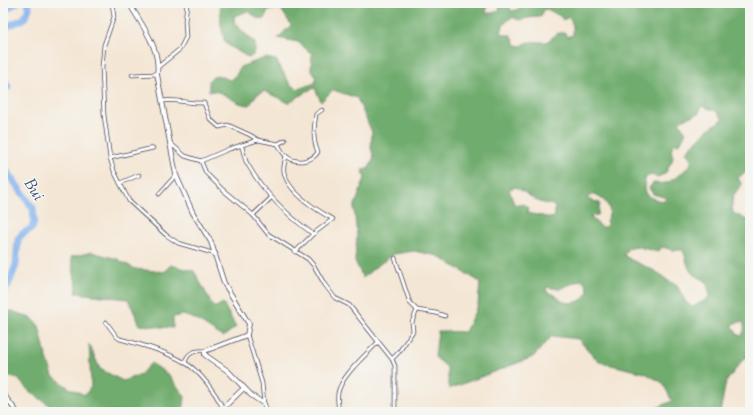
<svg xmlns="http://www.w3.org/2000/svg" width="753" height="415" font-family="'Sorts Mill Goudy',serif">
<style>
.forest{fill:#70ac6d;stroke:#496754;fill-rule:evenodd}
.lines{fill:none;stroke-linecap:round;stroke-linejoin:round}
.river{stroke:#81b2ed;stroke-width:7}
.minor-casing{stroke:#423f52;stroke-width:4.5}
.tertiary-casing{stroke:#423f52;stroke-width:5.5}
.minor{stroke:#fff;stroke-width:3}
.tertiary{stroke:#fff;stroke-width:4}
.labels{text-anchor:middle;stroke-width:3;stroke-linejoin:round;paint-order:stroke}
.water-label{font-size:16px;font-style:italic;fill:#435479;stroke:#f6f6f2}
</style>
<rect width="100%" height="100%" fill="#f6f6f2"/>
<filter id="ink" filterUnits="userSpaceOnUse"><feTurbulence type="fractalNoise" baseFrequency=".025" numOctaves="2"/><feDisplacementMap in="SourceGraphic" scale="8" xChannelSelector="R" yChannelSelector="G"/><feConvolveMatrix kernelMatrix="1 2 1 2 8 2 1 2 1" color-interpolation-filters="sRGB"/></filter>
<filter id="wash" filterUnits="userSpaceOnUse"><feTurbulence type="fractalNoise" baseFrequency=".012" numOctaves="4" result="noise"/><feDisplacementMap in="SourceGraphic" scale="16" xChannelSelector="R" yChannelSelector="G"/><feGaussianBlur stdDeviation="0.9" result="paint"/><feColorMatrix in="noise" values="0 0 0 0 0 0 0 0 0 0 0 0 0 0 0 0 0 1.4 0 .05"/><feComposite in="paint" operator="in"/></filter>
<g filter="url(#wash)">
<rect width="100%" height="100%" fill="#f4e6d4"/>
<g class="forest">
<path d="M220,3h249l11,1 6,2 1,3 -1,2v2h7l7,-3 -3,-7h13l-1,2 2,6 5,-1 5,-3 -2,-4h29l10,6 2,-5 -2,-1h192v169l-6,1 -6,5 4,7c-10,10 -11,14 -9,28l14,7 3,-2v47l-3,3 3,4v85l-6,1 -18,24 -6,30h-69l3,-3 18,-8 -9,-18 -18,-10 -46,-11 -21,-23 -26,-3 -19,21 -84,32 -2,-22 -12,-10 3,-26 27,1 13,-27 2,-23 -42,-26 -24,-5 -20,3 -20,14 -11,10 -8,-17 2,-26 -3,-27 11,-30 -3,-8 7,-2 5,-10 -3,-10 1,-16 -15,-34 -24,-8 -12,12 -6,-14 -8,3 -18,12 -25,-12 -8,4 -6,10c-17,0 -24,-15 -41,-14v-11l8,-5 13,5 7,-6 3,-7 25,-9 11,2 14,24 8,5 17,-6 1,-6 -5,-7 1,-16 -14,-12 -20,-4 13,-13 -10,-16 -13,1 -4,9 -7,-1 -9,-7 -14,5 1,8 20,19v10l-6,5 -24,-15 -4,-17zM547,9l13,7 3,4 6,-3 4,8v10l-6,2 -1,-4c-12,-1 -11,3 -19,9 -10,1 -17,-3 -25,4l-6,-1 -5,-10h-4l-6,-2 2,-8 9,-8 7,3 9,-2 11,-1 2,-1 2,-6zM701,106l15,5 7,8 -16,11 -21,22c2,3 6,7 5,11 -2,5 -20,19 -25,20 -4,1 -8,0 -13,0l-4,5 4,6 14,4 -2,3c-17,-2 -25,-6 -19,-24l5,-2 6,2 8,-3 7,-13 1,-4 -2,-7 3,-7 6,1 6,-12 -4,-5 -3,-6 20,-8zM516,187l23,15 14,3 2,3v8l-3,2 -25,-5 1,-5 -5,-4 -4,1 -5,-1 -5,-15zM593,194c12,5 22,15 13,27l2,4 -3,2h-4l-11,-11 8,-1 2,-12 -14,-4zM636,246l18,5h5l3,-4 11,3h10c7,20 3,22 23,31l4,14 -4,5 -14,7 -6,-5 -10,-18c-10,-2 -10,-7 -18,-11 -11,-7 -24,-10 -34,-18l4,-7zM581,280c18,14 -5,28 -19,21 -2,-1 -4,-4 -7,-6 -3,-1 -6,-2 -9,-4l1,-4 12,2zM738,322h5c2,5 2,10 -2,14l-4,-2 -4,-7v-3z"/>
<polygon points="92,252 117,259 135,269 165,272 170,265 194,271 214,308 223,303 236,327 223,337 195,319 183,315 173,317 173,328 140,325 128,299 76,293 77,289 71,257"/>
<polygon points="12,311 33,319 39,326 46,356 53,376 69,388 85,395 91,387 89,344 100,369 123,381 141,374 151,363 169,375 185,397 183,411 182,412 53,412 48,404 29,391 18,379 3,375 3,312"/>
</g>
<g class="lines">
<g class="river">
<polyline points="3,7 6,10 16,3"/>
<polyline points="3,28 24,19 29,8 28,3"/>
<polyline points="3,78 8,87 3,89"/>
<polyline points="3,166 33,208 34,221 32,228 22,234 18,239 16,265 9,283 3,293"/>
</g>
</g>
</g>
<g filter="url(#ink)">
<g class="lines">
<g class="minor-casing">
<g id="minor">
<polyline points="112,3 114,17 104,45 102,67 104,115 110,158 114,171 129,201 166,235 178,243 216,254"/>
<polyline points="158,67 180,49 186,37 185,21 187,3"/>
<polyline points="132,75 157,74"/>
<path d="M162,101c15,-2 27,3 42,2l6,16 9,8 9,-2 22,10 8,5"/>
<polyline points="170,143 185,156 201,161 206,173 223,190 253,215 268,234 308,259 314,266 325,285 335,298 349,305 392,359 395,366 395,412"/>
<path d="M278,144c2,4 4,8 7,11 9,9 26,8 33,-3 -6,-13 -4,-24 -2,-38l6,-4"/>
<path d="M241,145c3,6 3,15 7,20 16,28 39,50 65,69"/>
<path d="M286,156c-1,5 -3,11 -2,16 3,19 32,38 49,47l-20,15 -18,18"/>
<polyline points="110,158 153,148"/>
<polyline points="201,161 229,149 258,140 278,144 285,140"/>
<polyline points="120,183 139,175"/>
<polyline points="159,194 176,175"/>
<polyline points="253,215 271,198"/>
<polyline points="417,310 436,313 445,316"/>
<path d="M106,322l11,15 3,2c22,6 45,12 64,23 16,9 31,30 39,46"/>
<polyline points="247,335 262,383 264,404"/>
<polyline points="392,359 399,352 413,331 412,322 417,310 410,303 395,258"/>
<path d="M185,362c3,-10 10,-12 20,-11"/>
<path d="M339,412c-1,-6 -2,-12 -1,-19 3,-17 28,-38 40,-51"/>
</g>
</g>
<g class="tertiary-casing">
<g id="tertiary">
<path d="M129,3c12,21 32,45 28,71l19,101 17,38 18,29 13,41 25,41 -2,11 -42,16v4l23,16 23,24 13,9 3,8"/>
<polyline points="3,394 17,412"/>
<polyline points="219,412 244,388"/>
</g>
</g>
<use href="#minor" class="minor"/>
<use href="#tertiary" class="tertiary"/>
</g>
</g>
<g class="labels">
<g class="water-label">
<text transform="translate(35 189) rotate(58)" y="6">Bui</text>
</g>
</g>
<rect width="753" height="415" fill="none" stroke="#f6f6f2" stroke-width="16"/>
</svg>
